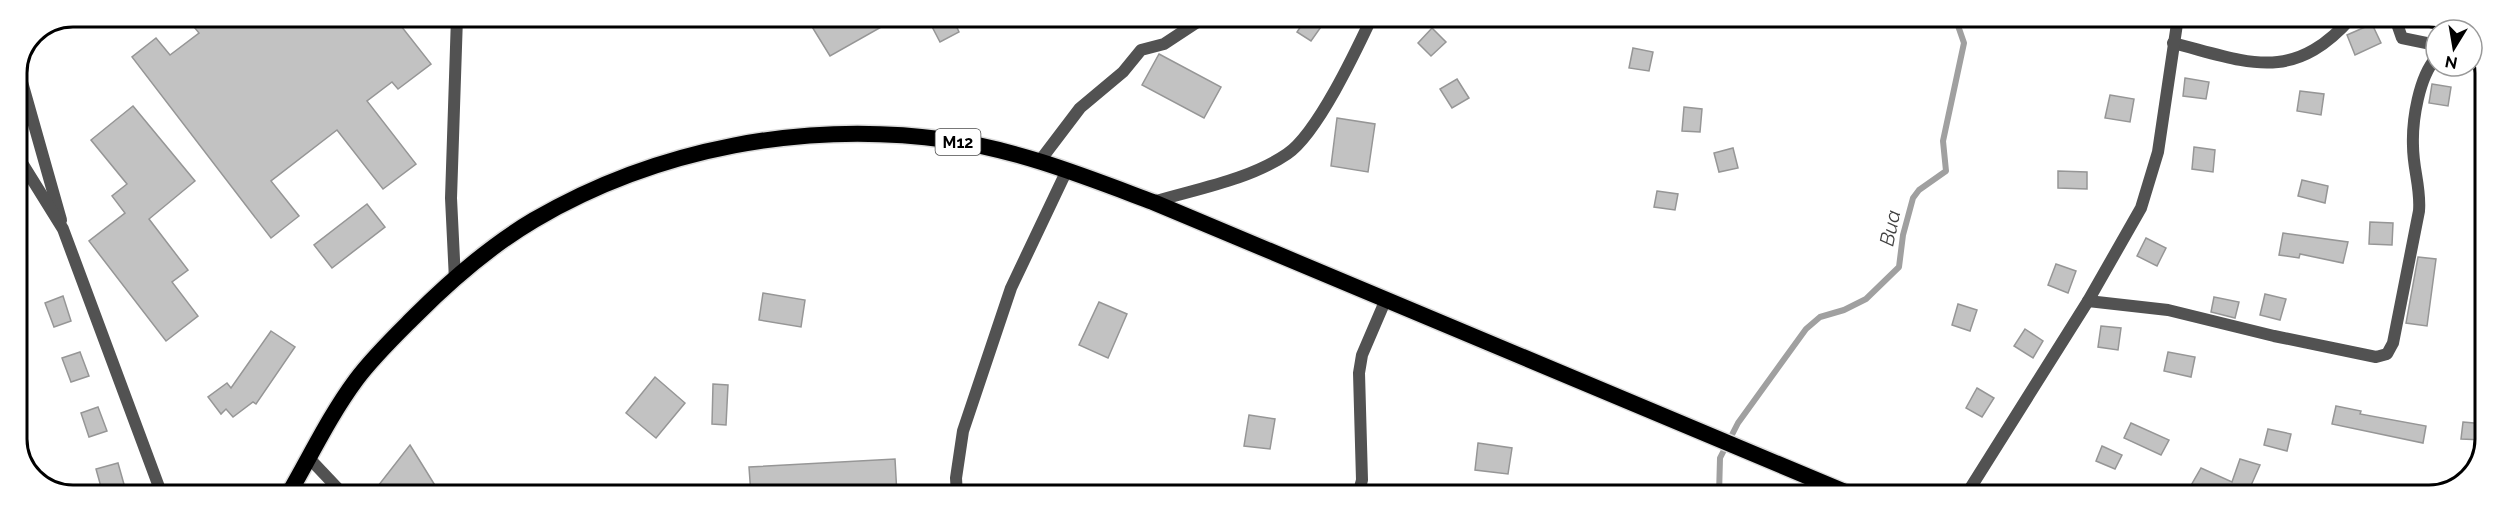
<svg xmlns="http://www.w3.org/2000/svg" width="2502" height="512" font-family="Raleway,sans-serif">
<style>
.lines{fill:none;stroke-linecap:round;stroke-linejoin:round}
.stream{stroke:#a0a0a0;stroke-width:6}
.building{fill:#c2c2c2;stroke:#969696;stroke-width:1.5}
.trunk-casing{stroke:#dbdbdb;stroke-width:19}
.minor{stroke:#525252;stroke-width:12}
.trunk{stroke:#000;stroke-width:16}
.labels{text-anchor:middle;stroke-width:5;stroke-linejoin:round;paint-order:stroke}
.shield{fill:#fff;stroke:#4c4c4c;stroke-width:1.5}
.shield-label{font-size:16px;font-weight:bold;fill:#000}
.water-label{font-size:20px;font-style:italic;fill:#414141;stroke:#fff}
.rim{fill:none;stroke:#000;stroke-width:3}
</style>
<rect width="100%" height="100%" fill="#fff"/>
<g class="lines">
<polyline class="stream" points="1719,495 1720,458 1738,423 1806,329 1820,317 1844,310 1866,299 1899,267 1903,235 1913,198 1919,190 1946,171 1943,141 1964,43 1955,17"/>
</g>
<g class="building">
<polygon points="186,17 394,17 431,64 398,89 392,82 367,101 416,164 383,189 337,130 271,181 299,216 271,238 132,57 156,38 170,55 199,33"/>
<polygon points="806,17 899,17 830,56"/>
<polygon points="927,17 952,17 959,32 940,42"/>
<polygon points="1307,17 1323,24 1311,41 1297,32"/>
<polygon points="2372,24 2381,43 2355,55 2347,35"/>
<polygon points="1432,28 1446,42 1431,56 1418,43"/>
<polygon points="1633,48 1653,52 1649,71 1629,68"/>
<polygon points="1159,54 1221,87 1204,118 1142,85"/>
<polygon points="2185,78 2209,82 2206,99 2183,96"/>
<polygon points="1457,79 1469,98 1452,108 1440,89"/>
<polygon points="2432,84 2451,87 2448,106 2429,103"/>
<polygon points="2300,91 2324,94 2321,115 2297,111"/>
<polygon points="2110,95 2134,99 2130,122 2105,118"/>
<polygon points="133,106 195,181 149,219 188,270 172,282 198,316 166,341 89,241 125,213 112,196 127,184 91,140"/>
<polygon points="1684,107 1702,109 1700,132 1682,131"/>
<polygon points="1337,118 1375,124 1368,172 1331,166"/>
<polygon points="2194,147 2215,150 2213,172 2192,169"/>
<polygon points="1733,148 1738,168 1719,172 1714,153"/>
<polygon points="2058,171 2087,172 2087,189 2058,188"/>
<polygon points="2302,180 2328,186 2325,203 2298,196"/>
<polygon points="1657,191 1678,194 1675,210 1654,207"/>
<polygon points="367,204 385,227 332,268 314,245"/>
<polygon points="2370,222 2393,223 2392,245 2369,244"/>
<polygon points="2283,233 2348,242 2343,263 2300,254 2299,258 2279,255"/>
<polygon points="2146,238 2166,248 2157,266 2137,256"/>
<polygon points="2418,257 2436,259 2427,326 2406,323"/>
<polygon points="2056,264 2076,271 2068,293 2048,285"/>
<polygon points="763,293 805,300 801,327 759,320"/>
<polygon points="2265,294 2286,299 2280,320 2260,315"/>
<polygon points="63,296 71,321 54,327 45,303"/>
<polygon points="2214,297 2239,302 2235,318 2211,312"/>
<polygon points="1099,302 1127,314 1108,358 1079,345"/>
<polygon points="1958,304 1977,310 1970,331 1952,325"/>
<polygon points="2101,326 2121,328 2118,350 2098,347"/>
<polygon points="2025,329 2043,341 2033,358 2014,346"/>
<polygon points="271,331 295,347 256,404 253,402 233,417 226,409 221,414 208,397 227,383 231,388"/>
<polygon points="80,352 89,376 71,382 62,358"/>
<polygon points="2168,352 2195,357 2191,377 2164,371"/>
<polygon points="655,377 685,403 656,438 626,413"/>
<polygon points="713,384 728,385 726,425 712,424"/>
<polygon points="1977,388 1994,398 1982,417 1966,408"/>
<polygon points="2336,406 2361,411 2360,414 2426,426 2423,443 2332,424"/>
<polygon points="98,407 107,431 89,437 81,413"/>
<polygon points="1249,415 1275,419 1270,449 1244,446"/>
<polygon points="2463,422 2485,424 2484,440 2461,439"/>
<polygon points="2131,423 2169,440 2161,455 2124,438"/>
<polygon points="2268,429 2291,434 2287,451 2264,445"/>
<polygon points="1478,443 1512,448 1508,474 1475,470"/>
<polygon points="410,445 441,495 371,495"/>
<polygon points="2102,446 2122,455 2115,469 2096,461"/>
<polygon points="895,459 897,495 751,495 749,467"/>
<polygon points="2240,459 2260,465 2249,490 2263,495 2203,495 2189,489 2201,468 2232,482"/>
<polygon points="118,463 127,495 103,494 96,469"/>
</g>
<g class="lines">
<g class="trunk-casing">
<path id="trunk" d="M288,495c22,-38 42,-80 68,-115 17,-23 38,-43 59,-64 35,-35 75,-70 119,-96 123,-72 272,-100 414,-80 71,10 138,37 205,62l699,293"/>
</g>
<g class="minor">
<polyline points="2395,18 2402,38 2436,45"/>
<path d="M2173,43c75,19 119,42 179,-26"/>
<polyline points="2472,49 2478,51"/>
<polyline points="18,68 61,220"/>
<polyline points="17,155 63,229 162,495"/>
<polyline points="1039,162 1080,108 1123,72 1141,50 1164,44 1205,17"/>
<path d="M1153,202c43,-13 96,-22 134,-48 30,-20 69,-103 85,-137"/>
<polyline points="455,280 451,198 457,17"/>
<path d="M2088,301l80,9 106,26 102,21 11,-3 6,-11 26,-132c2,-23 -6,-42 -6,-65 -1,-26 6,-69 23,-88"/>
<polyline points="309,458 344,495"/>
<polyline points="266,495 292,489"/>
<polyline points="957,495 956,478 963,431 1011,288 1067,170"/>
<polyline points="1358,495 1362,480 1359,373 1362,355 1386,299"/>
<polyline points="1966,495 2088,301 2141,208 2158,152 2178,17"/>
</g>
<use href="#trunk" class="trunk"/>
</g>
<g class="labels">
<rect class="shield" x="935.5" y="129" width="45" height="26" rx="4.5"/>
<g class="shield-label">
<text x="958" y="148">M12</text>
</g>
<g class="water-label">
<text transform="translate(1890 228) rotate(-78)" y="7">Bua</text>
</g>
</g>
<path d="M0 0H2502V512H0ZM73 27H2429A46 46 0 0 1 2475 73V439A46 46 0 0 1 2429 485H73A46 46 0 0 1 27 439V73A46 46 0 0 1 73 27Z" fill="#fff" fill-rule="evenodd"/>
<path class="rim" d="M73 27H2429A46 46 0 0 1 2475 73V439A46 46 0 0 1 2429 485H73A46 46 0 0 1 27 439V73A46 46 0 0 1 73 27Z"/>
<g transform="translate(2454 48) rotate(191)"><circle r="28" fill="#ffffff" stroke="#999999" stroke-width="1.5"/>
<path d="M0-4.5L10 22L0 15L-10 22Z" fill="#000000"/>
<text y="-9" font-size="16" font-weight="bold" text-anchor="middle" fill="#000000">N</text>
</g>
</svg>
